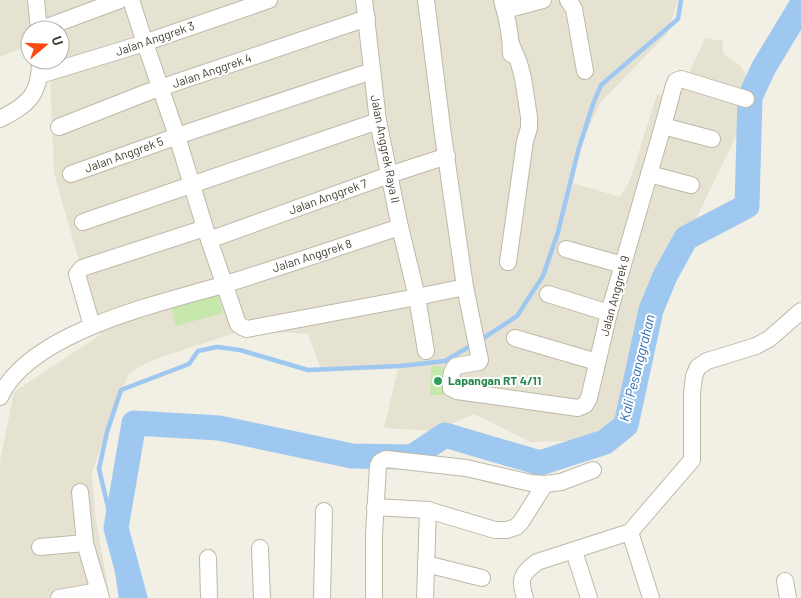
<svg xmlns="http://www.w3.org/2000/svg" width="801" height="598" font-family="Barlow,sans-serif">
<style>
.residential{fill:#e6e2d2}
.green{fill:#c7e8ac}
.lines{fill:none;stroke-linecap:round;stroke-linejoin:round}
.stream{stroke:#9fc8f1;stroke-width:4.5}
.river{stroke:#9fc8f1;stroke-width:25}
.street-casing{stroke:#beb8a7;stroke-width:18}
.street{stroke:#fff;stroke-width:16}
.leisure-dot{fill:#2e9e5b;stroke:#fff;stroke-width:2}
.labels{text-anchor:middle;stroke-width:4;stroke-linejoin:round;paint-order:stroke}
.street-label{font-size:12px;fill:#444034;stroke:#fff}
.leisure-label{font-size:12px;font-weight:bold;fill:#27864d;stroke:#fff;text-anchor:start}
.water-label{font-size:14px;font-style:italic;fill:#2c6db1;stroke:#fff}
</style>
<rect width="100%" height="100%" fill="#f2efe4"/>
<polygon class="residential" points="0,0 678,0 667,34 600,103 583,141 573,183 620,197 630,180 657,94 677,100 705,38 723,41 723,54 740,65 746,75 751,105 666,281 642,381 599,440 530,442 474,414 435,431 384,428 399,364 322,372 308,334 244,330 150,361 129,373 92,472 95,515 110,598 0,598 0,461 14,392 100,335 54,173 51,103 50,60 60,60 60,30 30,30 30,45 0,57"/>
<g class="green">
<polygon points="218,294 223,313 176,326 171,306"/>
<polygon points="431,366 446,367 445,395 430,395"/>
</g>
<g class="lines">
<g class="stream">
<polyline points="479,341 517,316 543,276 558,232 578,151 593,104 601,85 678,19 681,0"/>
<polyline points="121,598 108,507 99,469 107,432 121,390 189,364 198,351 217,347 240,350 308,370 400,366 445,361 472,345"/>
</g>
<polyline class="river" points="135,598 116,528 134,423 219,428 352,456 412,457 445,435 540,463 605,442 626,425 651,310 665,276 686,238 747,206 750,97 764,67 801,6"/>
<g class="street-casing">
<g id="street">
<polyline points="36,0 39,30"/>
<polyline points="131,0 145,43 177,136 205,228 238,324 242,327 247,329 417,297 465,287"/>
<polyline points="364,0 378,121 400,227 417,297 426,351"/>
<path d="M426,0l17,135 22,152 15,73 -1,2 -23,4c-6,6 -5,14 -5,22l6,3 121,17 7,-3 4,-7 20,-85 54,-187 11,-41 2,-4 5,-2 65,20"/>
<path d="M502,0c5,17 9,36 9,54"/>
<polyline points="568,0 574,9 585,71"/>
<polyline points="505,10 543,0"/>
<polyline points="39,30 120,0"/>
<polyline points="40,75 135,46 269,0"/>
<path d="M0,119c29,-15 40,-24 40,-59"/>
<polyline points="663,126 712,139"/>
<polyline points="59,127 148,92 367,18"/>
<polyline points="71,174 189,132 372,71"/>
<polyline points="649,174 691,185"/>
<polyline points="83,222 378,121"/>
<polyline points="209,240 389,175 447,156"/>
<polyline points="566,249 623,265"/>
<polyline points="508,262 525,141 529,128 529,117 523,78 519,63 511,44"/>
<polyline points="548,294 609,313"/>
<polyline points="92,326 77,274 82,268 205,228"/>
<polyline points="515,338 597,362"/>
<path d="M0,397c30,-66 162,-94 226,-113 58,-18 116,-38 174,-57"/>
<polyline points="80,492 85,543 101,598"/>
<polyline points="375,507 428,510 495,530 507,530 516,527 521,522 545,484"/>
<polyline points="630,532 651,598"/>
<polyline points="40,547 85,543"/>
<polyline points="260,548 262,598"/>
<polyline points="574,551 589,598"/>
<polyline points="208,558 209,598"/>
<polyline points="426,564 482,578"/>
<polyline points="785,581 788,598"/>
<polyline points="59,598 99,591"/>
<polyline points="322,598 324,511"/>
<polyline points="374,598 374,535 378,466 380,462 386,459 466,468 531,483 545,484 561,482 593,470"/>
<polyline points="425,598 428,510"/>
<path d="M525,598c-6,-19 -4,-24 12,-36l93,-30 62,-72v-66l2,-18 4,-9 9,-6 36,-11 13,-4 13,-7 32,-28"/>
</g>
</g>
<use href="#street" class="street"/>
</g>
<circle class="leisure-dot" cx="438" cy="381" r="5"/>
<g class="labels">
<g class="street-label">
<text transform="translate(155 39) rotate(-19)" y="4">Jalan Anggrek 3</text>
<text transform="translate(212 71) rotate(-19)" y="4">Jalan Anggrek 4</text>
<text transform="translate(385 149) rotate(79)" y="4">Jalan Anggrek Raya II</text>
<text transform="translate(124 155) rotate(-20)" y="4">Jalan Anggrek 5</text>
<text transform="translate(328 197) rotate(-20)" y="4">Jalan Anggrek 7</text>
<text transform="translate(312 256) rotate(-18)" y="4">Jalan Anggrek 8</text>
<text transform="translate(615 296) rotate(-75)" y="4">Jalan Anggrek 9</text>
</g>
<g class="leisure-label">
<text x="448" y="385">Lapangan RT 4/11</text>
</g>
<g class="water-label">
<text transform="translate(637 368) rotate(-76)" y="5">Kali Pesanggrahan</text>
</g>
</g>
<g transform="translate(45 45) rotate(71)"><circle r="24" fill="#ffffff" stroke="#b4b3ae"/>
<path d="M0-4L9 19L0 12L-9 19Z" fill="#fd4a11"/>
<text y="-8" font-size="14" font-weight="bold" text-anchor="middle" fill="#444034">U</text>
</g>
</svg>
